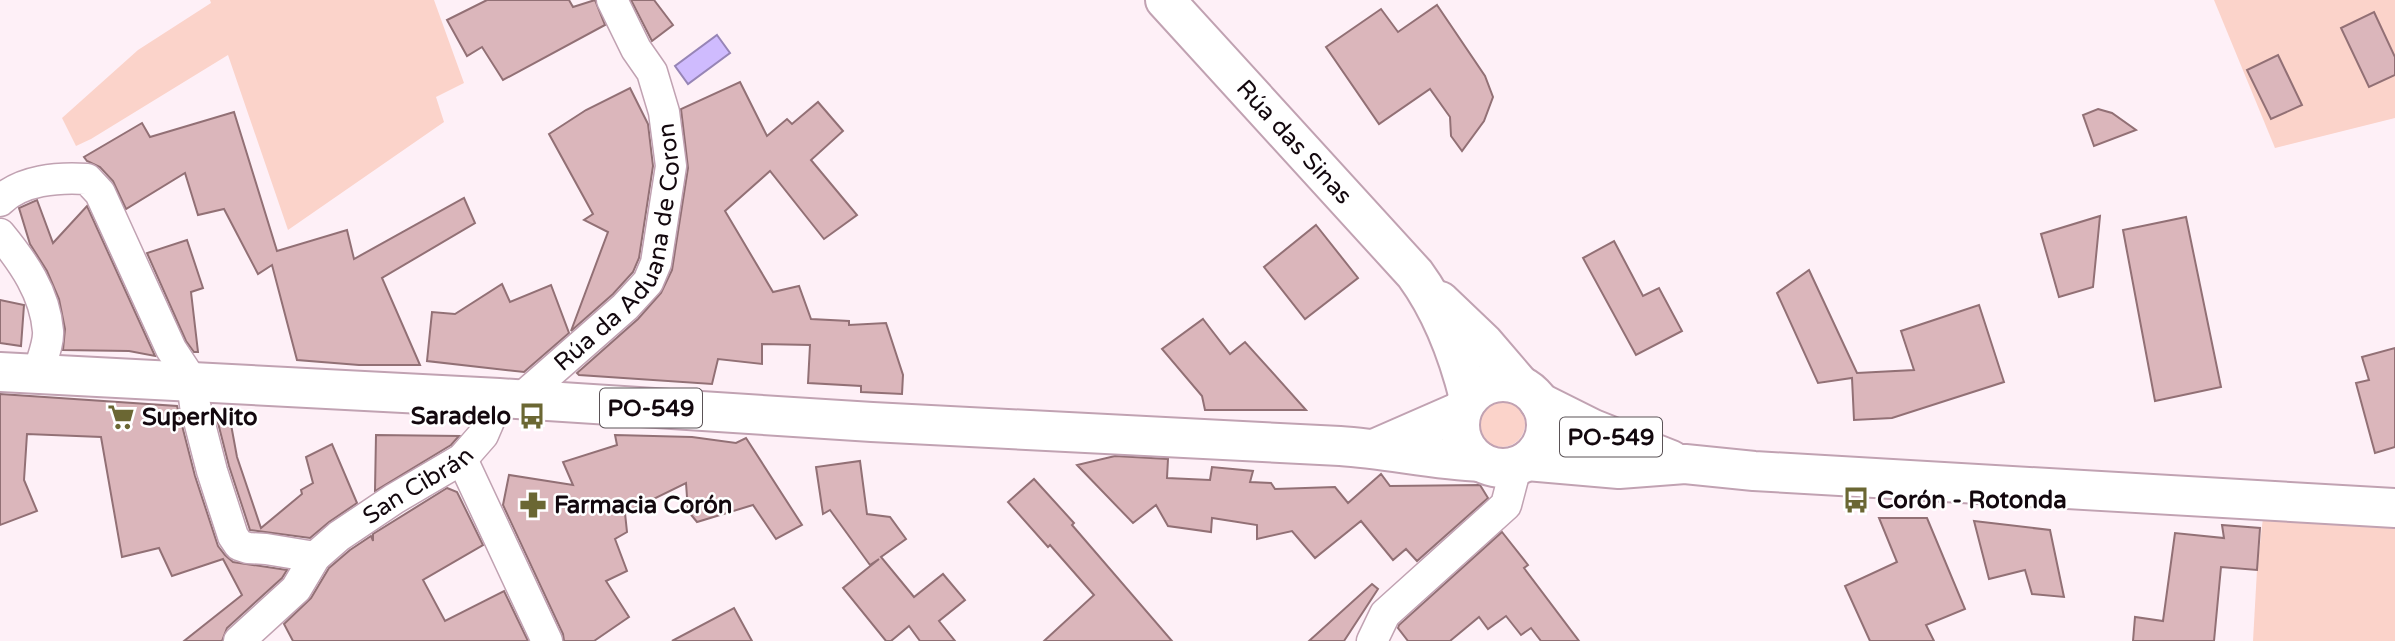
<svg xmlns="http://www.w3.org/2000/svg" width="2395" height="641" font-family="'Varela Round',sans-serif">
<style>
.green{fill:#fbd3ca}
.water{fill:#cfbbfe;stroke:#9785b6;stroke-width:2}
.building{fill:#dbb6bb;stroke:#927075;stroke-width:2}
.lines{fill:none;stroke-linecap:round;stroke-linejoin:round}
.street-casing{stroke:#c1a2b2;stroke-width:33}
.secondary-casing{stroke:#c1a2b2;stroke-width:42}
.primary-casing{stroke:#c1a2b2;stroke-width:42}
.street{stroke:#fff;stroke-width:30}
.secondary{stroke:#fff;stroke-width:38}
.primary{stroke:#fff;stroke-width:38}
.labels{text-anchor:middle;stroke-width:5;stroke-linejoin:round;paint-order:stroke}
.shield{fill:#fff;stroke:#5a5256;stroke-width:2}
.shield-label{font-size:23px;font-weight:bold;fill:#13080e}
.street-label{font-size:24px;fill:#13080e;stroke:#fff}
.poi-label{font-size:24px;font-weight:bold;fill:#13080e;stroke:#fff;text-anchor:start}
</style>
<rect width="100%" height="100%" fill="#fef0f7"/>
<g class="green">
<polygon points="210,0 434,0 464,83 436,97 444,122 288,230 228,55 91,139 76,146 62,118 138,50 211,3"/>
<polygon points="2214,0 2395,0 2395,118 2275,148"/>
<circle cx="1502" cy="424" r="23"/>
<polygon points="2265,500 2395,517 2395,641 2253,641 2257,570"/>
</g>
<polygon class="water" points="717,35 730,53 688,84 675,66"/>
<g class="building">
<polygon points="487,0 569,0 573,7 595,0 605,25 503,80 482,47 467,56 447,20"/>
<polygon points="631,0 654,0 673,25 652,41"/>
<polygon points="1437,5 1485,76 1493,97 1484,121 1462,151 1451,136 1450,117 1430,89 1379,124 1326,47 1381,9 1398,32"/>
<polygon points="2374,12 2395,57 2395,75 2369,87 2341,28"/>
<polygon points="2278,55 2302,105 2271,119 2247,70"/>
<polygon points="740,82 767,136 787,119 792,124 818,102 843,131 811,160 857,215 824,239 770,171 725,211 773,292 799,286 811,319 849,321 849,325 886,323 903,375 902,394 861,392 861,386 808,383 810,345 762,344 762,364 718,359 712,384 579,375 577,373 638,319 661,293 672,270 688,168 681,109"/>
<polygon points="630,88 648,124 653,166 639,258 633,272 613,294 571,331 608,232 584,220 593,214 549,134 586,110"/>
<polygon points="2098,109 2112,113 2136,130 2094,146 2083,115"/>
<polygon points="234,112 277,251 347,230 354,259 464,198 475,223 382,278 420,365 359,365 297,360 272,265 258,274 224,209 198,215 185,173 126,209 113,181 100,167 87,161 84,157 142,123 150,137"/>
<polygon points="37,200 53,243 87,206 155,356 129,351 63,350 65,329 59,299 47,271 30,244 19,208"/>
<polygon points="2100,216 2093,287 2059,297 2041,234"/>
<polygon points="2186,217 2221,387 2155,401 2123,230"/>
<polygon points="1316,225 1358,278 1305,319 1264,267"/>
<polygon points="187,240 203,288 191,292 198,352 194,352 186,341 147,253"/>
<polygon points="1614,241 1643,296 1659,288 1682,331 1636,355 1583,258"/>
<polygon points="1809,270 1857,373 1914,370 1901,331 1979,305 2004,382 1892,418 1854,420 1852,378 1818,383 1777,293"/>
<polygon points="502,284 510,302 551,285 569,333 524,372 427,361 432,312 455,314"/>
<polygon points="0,300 24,305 21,346 0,343"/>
<polygon points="1203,319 1230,354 1245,342 1306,410 1205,410 1202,396 1162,349"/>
<polygon points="2395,348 2395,447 2375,453 2356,383 2369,380 2362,357"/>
<polygon points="0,394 177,406 195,476 218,546 225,555 233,562 287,570 282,578 227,628 222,641 184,641 242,595 223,559 172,576 159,548 122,557 101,437 27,434 24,480 37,511 0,525"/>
<polygon points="217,419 230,419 237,457 261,528 302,494 301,490 313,483 306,457 332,444 357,503 329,522 310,538 250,530 229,466"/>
<polygon points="376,435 459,436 451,445 375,491"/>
<polygon points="615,435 692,437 736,443 746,438 802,525 776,539 753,505 697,522 688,511 686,483 625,513 627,532 615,539 627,571 606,581 629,617 594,641 564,641 563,634 503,505 509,475 573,485 563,462 617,445"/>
<polygon points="1115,456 1168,459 1167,478 1210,480 1212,467 1253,471 1250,482 1271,483 1275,489 1335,487 1348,503 1381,474 1390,486 1480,485 1488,498 1417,561 1406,549 1393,560 1361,521 1315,558 1292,531 1257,539 1257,525 1212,518 1211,532 1168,526 1156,505 1133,523 1077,465"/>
<polygon points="860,461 867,514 890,517 906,539 881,557 914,597 943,574 965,600 939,621 955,641 920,641 909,626 891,641 886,641 843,588 879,559 870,565 830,510 823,514 816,467"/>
<polygon points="1034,479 1074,523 1072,525 1172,641 1044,641 1094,595 1050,545 1048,547 1008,502"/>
<polygon points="447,488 457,492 483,545 423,580 445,621 504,591 528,641 293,641 284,624 311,598 329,568 350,550 371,536 373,541 373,534"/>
<polygon points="1879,518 1927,518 1965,609 1926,625 1934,641 1870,641 1845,586 1897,562"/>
<polygon points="1974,521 2050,530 2064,597 2032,594 2025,570 1989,579"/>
<polygon points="2222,525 2260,528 2257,570 2221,567 2214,641 2133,641 2135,617 2163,621 2175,533 2224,538"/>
<polygon points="1502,532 1528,565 1524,568 1579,641 1541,641 1531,628 1521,635 1506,616 1488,629 1479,617 1450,641 1408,641 1398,628 1399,625"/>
<polygon points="1372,584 1378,589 1344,641 1309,641"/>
<polygon points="734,608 752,641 672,641"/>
</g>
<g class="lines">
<g class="street-casing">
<g id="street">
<path d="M0,201c21,-21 58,-24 87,-22l13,14 71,156 21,32 3,24 17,66 21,65 6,9 9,3 18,1 49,8"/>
<path d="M0,234c23,28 45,59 48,97 1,13 -7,30 -10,43"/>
<path id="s1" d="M519,400l106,-93 23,-25 8,-19 15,-97 -7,-54 -12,-40 -16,-23 -24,-49"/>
<polyline points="462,459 547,641"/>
<path id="s2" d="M239,641l57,-52 19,-32 24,-21 55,-37 68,-40 21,-24 16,-37"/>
<polyline points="1372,641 1385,614 1506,505 1516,467"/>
</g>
</g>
<g class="secondary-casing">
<g id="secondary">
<path id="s3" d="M1165,0l250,274c27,37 43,80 54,124"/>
<polyline points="1440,301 1484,343 1520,385"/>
</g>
</g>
<g class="primary-casing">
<g id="primary">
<path d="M0,372l499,26 373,24 468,24c47,3 93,14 141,16"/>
<circle cx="1503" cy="425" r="43"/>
<polyline points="1539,402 1593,429 1671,460"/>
<polyline points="1374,449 1461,411"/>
<polyline points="1527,461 1619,469 1685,464 1754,471 2395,508"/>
</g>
</g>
<use href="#street" class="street"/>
<use href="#secondary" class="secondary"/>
<use href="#primary" class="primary"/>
</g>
<defs>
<g id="bus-bare" transform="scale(2.1)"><path d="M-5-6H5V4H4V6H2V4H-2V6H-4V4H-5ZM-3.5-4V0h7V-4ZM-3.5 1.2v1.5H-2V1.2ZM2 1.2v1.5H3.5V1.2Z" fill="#6b6733" stroke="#fff" stroke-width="2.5" paint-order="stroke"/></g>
<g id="supermarket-bare" transform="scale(2.1)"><path d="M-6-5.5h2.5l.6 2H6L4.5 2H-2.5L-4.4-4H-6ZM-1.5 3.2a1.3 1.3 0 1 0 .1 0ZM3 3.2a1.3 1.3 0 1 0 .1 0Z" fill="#6b6733" stroke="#fff" stroke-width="2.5" paint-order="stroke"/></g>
<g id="pharmacy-bare" transform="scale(2.1)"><path d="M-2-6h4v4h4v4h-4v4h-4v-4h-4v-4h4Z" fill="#6b6733" stroke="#fff" stroke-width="2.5" paint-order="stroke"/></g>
</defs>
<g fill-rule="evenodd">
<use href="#bus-bare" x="532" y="416"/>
<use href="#supermarket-bare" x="121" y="417"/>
<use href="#bus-bare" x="1856" y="500"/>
<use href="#pharmacy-bare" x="533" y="505"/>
</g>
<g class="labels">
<g class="shield">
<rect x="600" y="388.5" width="102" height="39" rx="5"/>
<rect x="1560" y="417.5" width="102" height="39" rx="5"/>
</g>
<g class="shield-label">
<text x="651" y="416">PO-549</text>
<text x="1611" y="445">PO-549</text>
</g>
<g class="street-label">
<text dy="8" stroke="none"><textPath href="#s3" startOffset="192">Rúa das Sinas</textPath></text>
<text dy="8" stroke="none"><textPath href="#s1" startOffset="194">Rúa da Aduana de Coron</textPath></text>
<text dy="8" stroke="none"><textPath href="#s2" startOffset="240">San Cibrán</textPath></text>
</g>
<g class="poi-label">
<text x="511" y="424" text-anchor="end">Saradelo</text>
<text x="142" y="425">SuperNito</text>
<text x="1877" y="508">Corón - Rotonda</text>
<text x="554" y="513">Farmacia Corón</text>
</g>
</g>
</svg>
